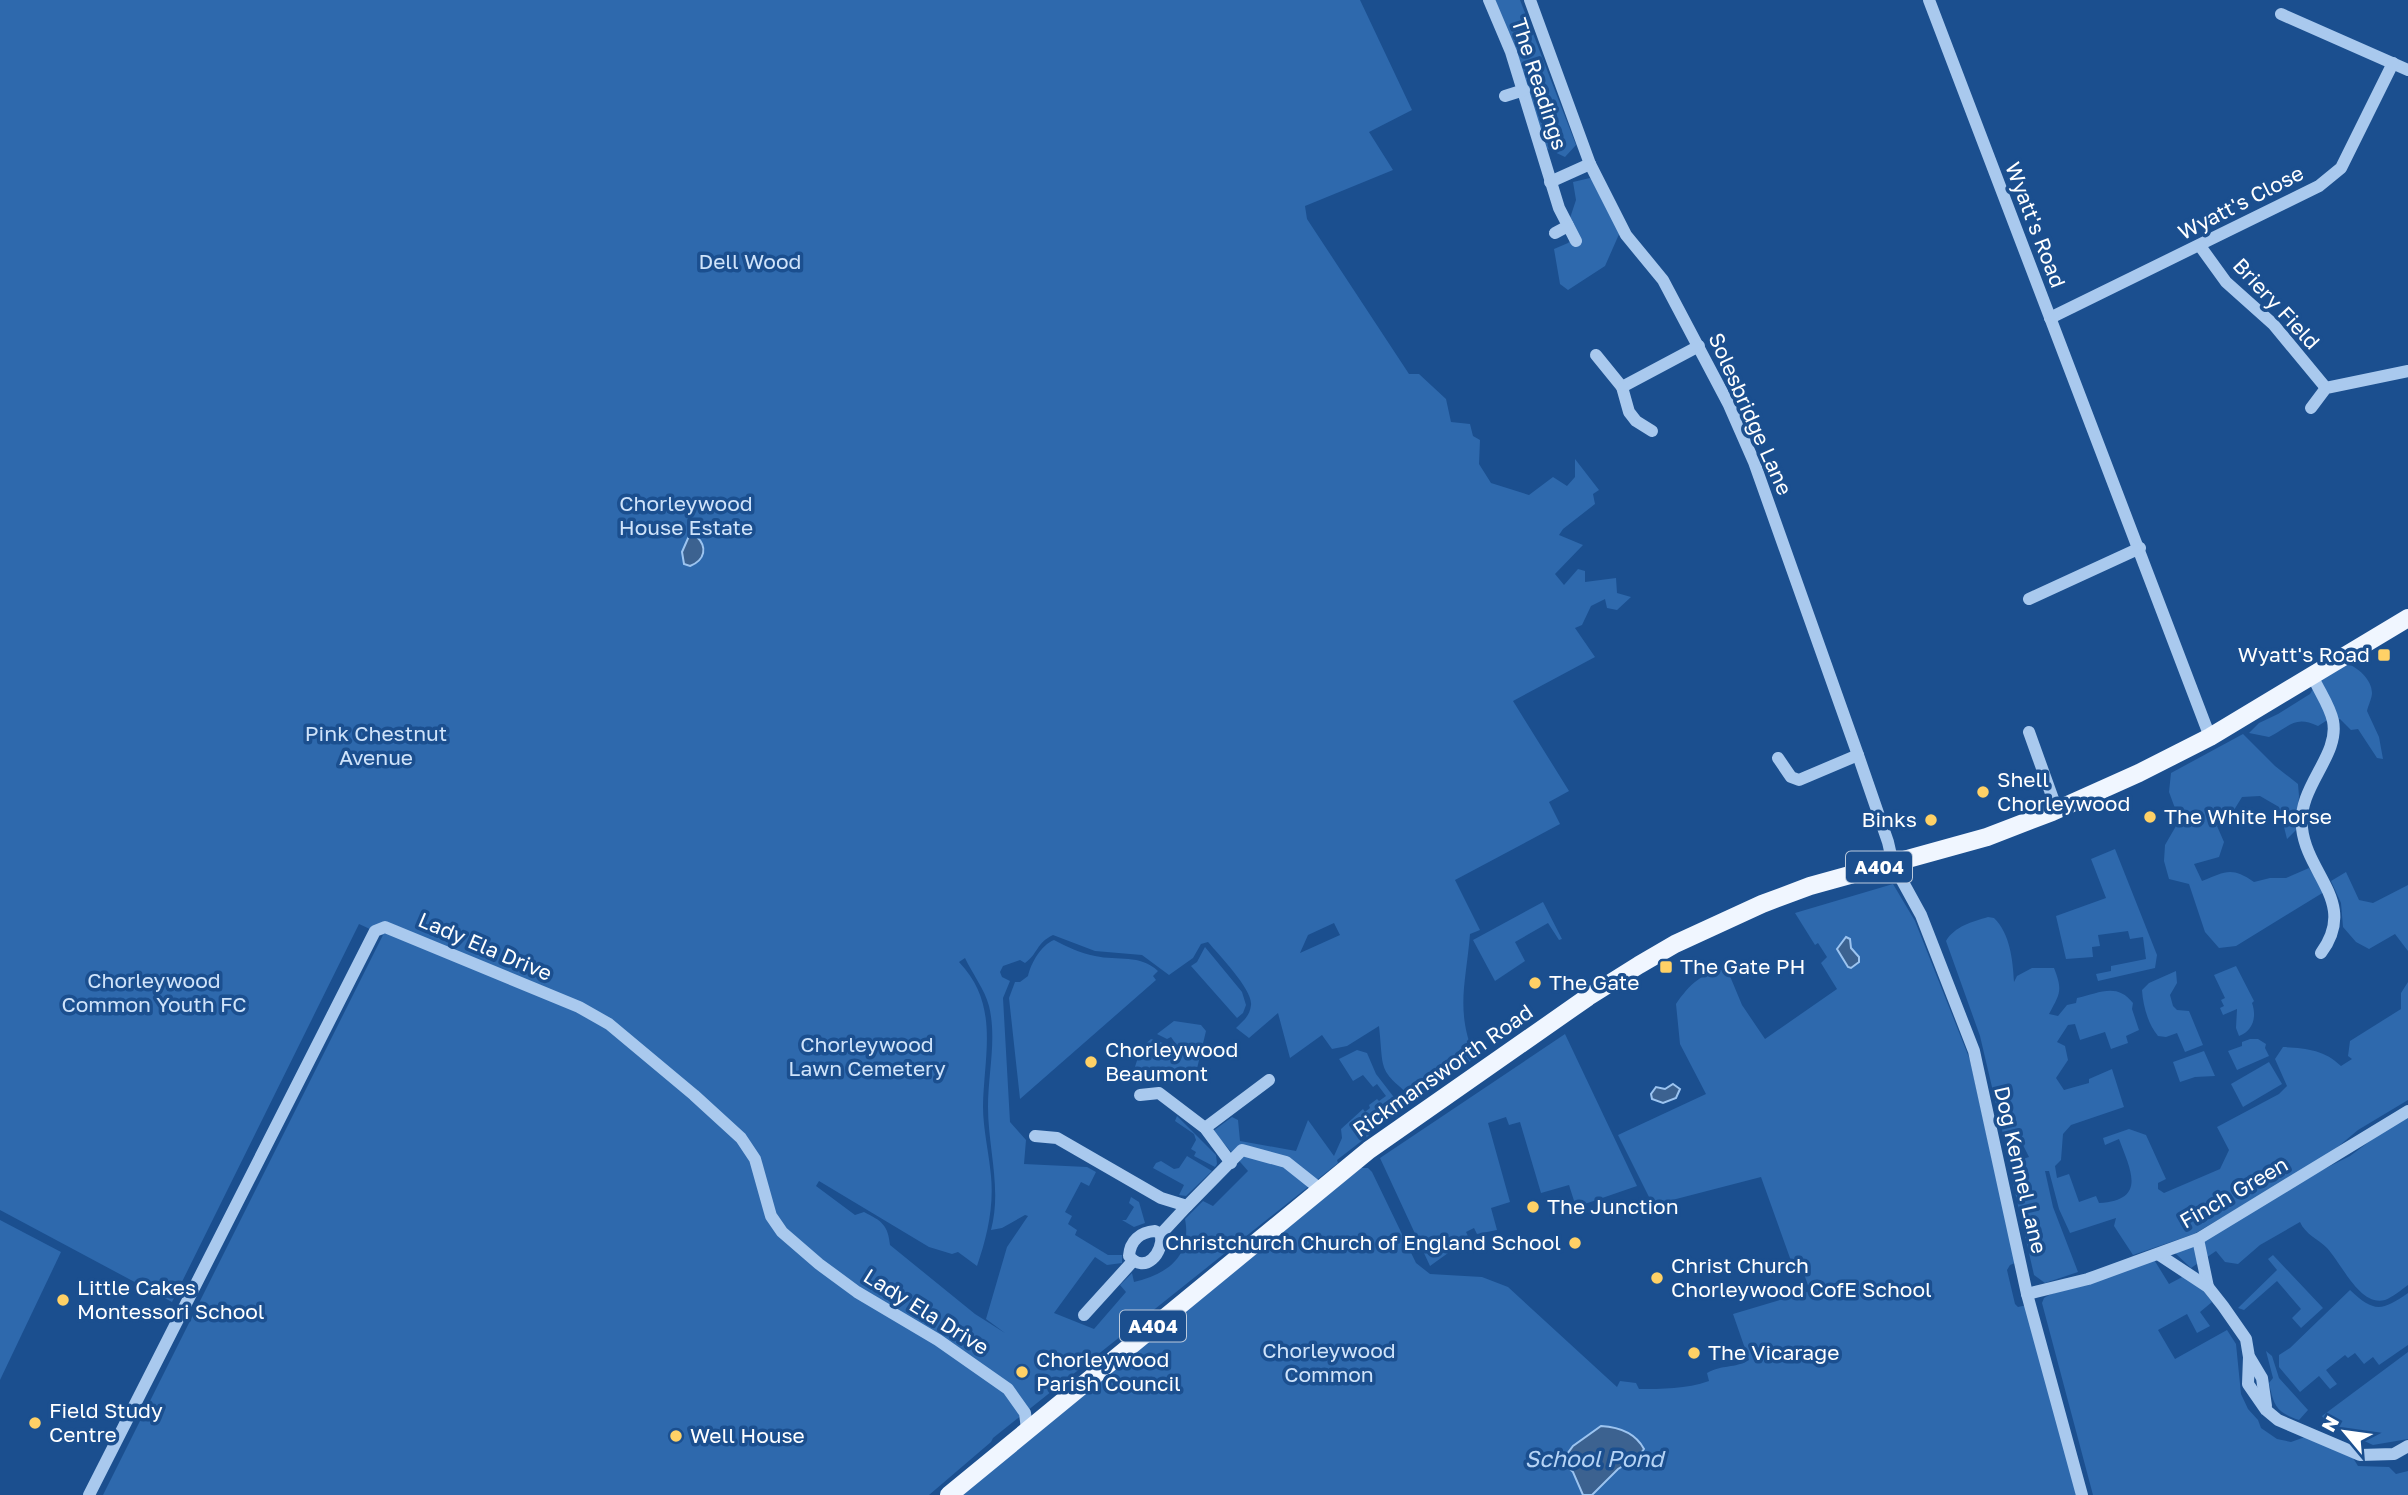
<svg xmlns="http://www.w3.org/2000/svg" width="2408" height="1495" font-family="'Golos Text',sans-serif">
<style>
.green{fill:#2e69ad;fill-rule:evenodd}
.water{fill:#3c6290;stroke:#9cc4f0;stroke-width:2}
.lines{fill:none;stroke-linecap:round;stroke-linejoin:round}
.minor{stroke:#a9c9ee;stroke-width:12}
.major{stroke:#f0f6ff;stroke-width:18}
.poi-dot{fill:#ffd166;stroke:#1b4f8f;stroke-width:2.5}
.labels{text-anchor:middle;stroke-width:7;stroke-linejoin:round;paint-order:stroke}
.shield{fill:#1b4f8f;stroke:#bbcadd;stroke-width:2}
.shield-label{font-size:19px;font-weight:bold;fill:#fff}
.street-label{font-size:21px;fill:#fff;stroke:#1b4f8f}
.park-label{font-size:21px;fill:#cfe3fa;stroke:#1b4f8f}
.poi-label{font-size:21px;fill:#fff;stroke:#1b4f8f;text-anchor:start}
.water-label{font-size:23px;font-style:italic;fill:#b5d3f5;stroke:#1b4f8f}
</style>
<rect width="100%" height="100%" fill="#1b4f8f"/>
<g class="green">
<path d="M0,0h1360l52,110 -43,22 24,38 -88,36 2,13 102,155h10l27,25 5,23 19,2 3,12 7,4 -1,24 12,19 38,12 24,-18 14,9 8,-9v-18l24,31 -6,4 2,10 -32,25 -4,6 24,10 -28,29 9,11 14,-16 7,2v11l31,-4 1,15 14,4 -14,13 -10,-2 -2,-9 -14,7 -9,19 -7,3 20,29 -82,44 56,90 -20,11 11,22 -105,56 25,50 -10,4c-4,50 -15,76 5,124l-60,41c-38,-30 -31,-27 -36,-73l-32,20 -15,3 -10,-14 -32,23 -12,-45 -29,25 -13,-10c7,-7 14,-12 15,-23 2,-15 -32,-50 -43,-63l-7,2 -8,14 -24,17 -27,-20 -47,-4 -42,-16c-17,8 -15,19 -28,28l-5,-3 -17,6 -3,6 2,5 8,4 -7,17 7,124 16,18 -2,24 63,3 9,5 -7,14 -8,-4 -16,30 7,4 -4,8 9,6 -2,5 33,20h14v8l-15,2 -12,-8 -41,56 40,16 32,-37 -6,-7 12,-12 2,9c34,-8 58,-26 51,-63l18,-18 10,5 35,-35 -35,-40 19,-14 6,3 2,21 56,10 12,-31 26,36 8,-18 -1,-9 22,-20 2,3 5,-4 -1,-3 8,-6 2,2 7,-5 -9,-12 -4,3 -10,-12 -10,6 -14,-22 18,-9 10,3 9,21 27,35 -66,51 1,3 -345,275 -2,4 -62,53h-826l280,-560 -24,-11 -187,378 -172,-92zM1334,923l6,12 -40,18 8,-18zM965,958c7,15 20,32 24,48 8,33 -1,67 -1,101 0,41 14,82 3,123l11,-2 23,-13 3,1 -21,31 -21,72 19,14 -30,-19 -85,-69c-2,-20 -8,-24 -26,-33l-9,3 -39,-29 3,-5 110,66 23,7 6,-2 19,14c10,-29 17,-59 14,-90 -2,-23 -8,-47 -8,-70 1,-52 17,-101 -24,-144z"/>
<polygon points="1493,0 1520,0 1576,145 1565,157 1546,148"/>
<polygon points="1590,178 1611,195 1620,232 1605,266 1568,290 1560,284 1554,249 1568,243 1577,234 1570,218 1576,200 1573,182"/>
<path d="M2346,663c11,4 26,16 26,30 0,5 -4,13 -5,18l12,26 4,22 -6,-1 -19,-29 -7,1 -11,-11h-11l-11,7c-24,-11 -28,1 -49,11l-20,-4 10,-10 19,-9 32,-20 8,-14z"/>
<path d="M2243,734l32,32 23,18 1,12 -3,34 -9,9 -8,-32 -19,-11 -18,1 -8,13 -17,16 7,16 -5,15 -25,7 8,17c23,-9 29,-15 52,1l16,-4h16l23,-10 15,24 -88,54 -17,2 -14,-16 -16,-48 -20,-5 -5,-18 1,-16 11,-19v-15l-7,-19 2,-19z"/>
<polygon points="2115,849 2157,955 2155,968 2098,981 2096,974 2111,971 2111,966 2146,959 2143,937 2130,939 2128,931 2098,935 2100,946 2092,947 2093,957 2066,959 2056,916 2106,898 2091,859"/>
<polygon points="2346,872 2359,900 2373,903 2408,885 2408,951 2395,934 2369,949 2356,942 2343,927 2341,903 2331,881"/>
<path d="M1893,884l22,37 55,139 45,203 -5,2 -3,5 8,34 3,3 9,-2 50,190h-1115l399,-327h7l4,4 44,91 14,11 52,3 26,10 109,100 3,-6 16,2 3,6c23,0 47,0 70,-8l-2,-8c16,-9 27,-4 42,-13l-16,-46 77,-23 -7,-20 -8,1 -34,-95 -108,28 -35,-70 88,-41 -26,-50 -4,-40c13,-19 27,-33 51,-35l15,36 23,34 72,-50 -16,-26 6,-6 -9,-14 -3,2 -20,-32z"/>
<polygon points="1543,902 1562,939 1559,940 1548,923 1515,942 1525,961 1495,981 1473,940"/>
<path d="M1988,917l6,1c16,15 19,43 20,64l3,-6 15,-8h22c9,23 6,25 -5,46l9,2 9,-11 9,-2 1,-5c22,-5 40,-16 56,5l-1,6 7,21 -13,6 2,7 -17,6 -6,-17 -25,8 -5,-16 -7,1 -11,17 8,4 3,14 -12,18 8,12 25,-7v-4l23,-10 12,38 -53,18 -8,9 -2,26 -6,6 2,12 12,-4 10,28 17,-6 3,7c48,-3 32,-32 20,-64l-14,6 -2,-7 26,-9 17,6 20,44 -8,4v6l6,4 56,-24 9,-19 -12,-23 62,-33 8,-8 -12,-27 8,-12c23,1 42,3 58,19l11,-7 -4,-3 2,-15 51,-32v-16l7,-11v118l-50,30 -31,26 -133,78 -61,21 -19,-29 2,-8 -46,15 -11,-24 -10,-38h-4l8,36 25,65 -33,11 -11,-8 -22,-96 -1,-12 3,-5 15,-5 -6,-12 -16,-6 -4,-5 -23,-98 -34,-95c9,-15 26,-19 42,-24z"/>
<path d="M1054,940c13,7 26,13 41,16 23,5 45,-2 63,15l-5,5 3,4 -136,119 -11,-101 6,-16h5l8,-6c3,-13 13,-31 26,-36z"/>
<polygon points="1205,947 1242,992 1246,1005 1243,1013 1237,1018 1191,966 1197,962"/>
<path d="M2236,966l18,35 -2,2c5,14 1,28 -13,33l-3,-8 1,-19 -14,6 -3,-7 4,-2 -3,-6 4,-2 -11,-23z"/>
<path d="M2176,971l1,12 -7,12 3,11 4,4 12,1 14,34 -18,7 -8,-19 -11,4 -8,-1c-10,-12 -15,-30 -16,-46l7,-7z"/>
<path d="M1174,1021l27,4 5,6 -12,50c-23,-10 -38,-10 -62,-5l9,-28 10,-9 12,4 -2,2 6,6 9,-7 -5,-7 -4,2 -10,-5z"/>
<polygon points="1565,1034 1637,1186 1576,1207 1569,1185 1541,1193 1520,1122 1509,1125 1506,1117 1488,1123 1510,1202 1491,1208 1497,1230 1477,1234 1474,1228 1466,1232 1469,1238 1430,1266 1380,1158"/>
<polygon points="2250,1039 2258,1039 2266,1044 2265,1048 2269,1056 2237,1070 2228,1051 2242,1046 2242,1042"/>
<polygon points="2204,1051 2215,1076 2195,1077 2180,1082 2173,1062"/>
<polygon points="2269,1062 2282,1084 2243,1107 2231,1084"/>
<polygon points="1177,1116 1216,1155 1217,1164 1215,1167 1194,1156 1196,1152 1191,1149 1196,1140 1194,1134 1175,1121"/>
<path d="M2408,1116v169c-7,5 -15,12 -23,15 -25,7 -43,-36 -58,-52 -9,-9 -22,-14 -27,-26l-40,23 -22,19 -13,-2 -9,-11 -25,17 -16,-15 131,-75 44,-22 32,-24z"/>
<polygon points="1187,1156 1212,1171 1186,1196 1179,1195 1184,1185 1153,1168 1156,1163 1161,1161 1174,1169 1179,1168"/>
<polygon points="1131,1197 1139,1202 1145,1223 1134,1227 1122,1220 1126,1220 1134,1207 1129,1203"/>
<polygon points="0,1220 61,1252 0,1380"/>
<polygon points="2273,1255 2323,1308 2301,1328 2292,1318 2301,1309 2277,1281 2244,1310 2238,1308 2277,1270 2268,1259"/>
<polygon points="2153,1258 2169,1284 2186,1275 2203,1290 2212,1302 2200,1312 2210,1326 2197,1333 2187,1314 2158,1330 2175,1359 2227,1330 2236,1344 2241,1394 2248,1409 2258,1420 2261,1428 2277,1439 2291,1442 2305,1437 2353,1458 2358,1466 2389,1467 2396,1474 2408,1471 2408,1495 2093,1495 2042,1303 2044,1298 2049,1295"/>
<path d="M2350,1290c24,23 32,21 58,3v52l-29,20 -6,-8 -9,7 -9,-11 -7,5 -3,-3 -19,15 11,14 -7,5 -11,-13 -19,16 -21,-25v-12l11,-7z"/>
<path d="M2266,1351l6,5 7,22 29,32 -9,10c-23,-8 -25,-14 -30,-37l4,-5z"/>
<polygon points="2408,1352 2408,1439 2373,1445 2327,1424 2322,1416"/>
</g>
<g class="water">
<path d="M689,536h7c12,11 9,24 -6,30l-6,-2 -2,-12z"/>
<polygon points="1846,937 1850,939 1851,948 1859,957 1859,962 1851,968 1848,967 1837,949"/>
<polygon points="1673,1084 1680,1089 1676,1098 1663,1103 1652,1099 1651,1094 1656,1087 1665,1089"/>
<path d="M1601,1426c17,1 34,6 43,23l-6,8 -20,12 -26,26h-9l-10,-23 -11,-11 11,-15z"/>
</g>
<g class="lines">
<g class="minor">
<polyline points="1489,0 1511,52 1559,208 1576,241"/>
<polyline points="1530,0 1590,164 1626,235 1663,280 1729,405 1754,462 1858,755 1888,842 1893,864 1921,915 1974,1051 2027,1294 2082,1495"/>
<polyline points="1929,0 2210,737"/>
<polyline points="2281,14 2408,70"/>
<polyline points="1505,96 1524,90"/>
<polyline points="1550,182 1590,164"/>
<polyline points="1555,233 1568,226"/>
<polyline points="2200,246 2226,282 2273,324 2326,388"/>
<polyline points="2050,318 2319,186 2341,168 2393,63"/>
<polyline points="1596,355 1622,387 1629,412 1636,421 1652,431"/>
<polyline points="1622,387 1699,346"/>
<polyline points="2311,408 2326,388 2408,371"/>
<polyline points="2029,599 2140,548"/>
<path d="M2313,677c6,14 17,29 20,44 7,35 -36,66 -31,107 5,47 56,75 19,125"/>
<polyline points="2029,732 2057,810"/>
<polyline points="1778,758 1791,777 1799,780 1858,755"/>
<polyline points="1140,1095 1159,1093 1205,1128 1231,1163"/>
<polyline points="1205,1128 1269,1080"/>
<polyline points="1035,1136 1057,1138 1161,1198 1187,1206 1242,1150 1286,1162 1320,1189"/>
<path d="M1155,1231l6,3c3,19 -16,41 -32,22 1,-15 11,-24 26,-25z"/>
<polyline points="1161,1234 1187,1206"/>
<polyline points="2198,1239 2208,1287"/>
<polyline points="2158,1254 2208,1287 2223,1306 2246,1339 2249,1357 2248,1384 2266,1410 2278,1420 2360,1455 2394,1454 2408,1446"/>
<polyline points="2027,1294 2088,1279 2198,1239 2408,1111"/>
<polyline points="1084,1315 1133,1261"/>
<polyline points="2250,1358 2262,1378 2266,1406"/>
<polyline points="89,1495 375,931 385,927 579,1007 609,1024 694,1095 741,1138 755,1159 771,1216 782,1232 819,1264 857,1292 938,1340 1008,1389 1025,1413 1027,1429"/>
</g>
<polyline class="major" points="949,1495 1369,1150 1588,997 1639,965 1675,944 1762,904 1810,886 1987,837 2052,812 2139,773 2210,737 2408,618"/>
</g>
<g class="poi-dot">
<rect x="2377" y="648" width="14" height="14" rx="3.5"/>
<circle cx="1983" cy="792" r="7"/>
<circle cx="2150" cy="817" r="7"/>
<circle cx="1931" cy="820" r="7"/>
<rect x="1659" y="960" width="14" height="14" rx="3.5"/>
<circle cx="1535" cy="983" r="7"/>
<circle cx="1091" cy="1062" r="7"/>
<circle cx="1533" cy="1207" r="7"/>
<circle cx="1575" cy="1243" r="7"/>
<circle cx="1657" cy="1278" r="7"/>
<circle cx="63" cy="1300" r="7"/>
<circle cx="1694" cy="1353" r="7"/>
<circle cx="1022" cy="1372" r="7"/>
<circle cx="35" cy="1423" r="7"/>
<circle cx="676" cy="1436" r="7"/>
</g>
<g class="labels">
<g class="shield">
<rect x="1846" y="851.5" width="66" height="31" rx="5"/>
<rect x="1120" y="1310.5" width="66" height="31" rx="5"/>
</g>
<g class="shield-label">
<text x="1879" y="874">A404</text>
<text x="1153" y="1333">A404</text>
</g>
<g class="street-label">
<text transform="translate(1539 84) rotate(72)" y="7">The Readings</text>
<text transform="translate(2241 203) rotate(-27)" y="7">Wyatt's Close</text>
<text transform="translate(2035 225) rotate(69)" y="7">Wyatt's Road</text>
<text transform="translate(2276 304) rotate(47)" y="7">Briery Field</text>
<text transform="translate(1750 414) rotate(66)" y="7">Solesbridge Lane</text>
<text transform="translate(485 947) rotate(23)" y="7">Lady Ela Drive</text>
<text transform="translate(1443 1071) rotate(-35)" y="7">Rickmansworth Road</text>
<text transform="translate(2020 1170) rotate(77)" y="7">Dog Kennel Lane</text>
<text transform="translate(2234 1193) rotate(-30)" y="7">Finch Green</text>
<text transform="translate(926 1312) rotate(32)" y="7">Lady Ela Drive</text>
</g>
<g class="park-label">
<text x="750" y="269">Dell Wood</text>
<text x="686" y="511">Chorleywood<tspan x="686" dy="24">House Estate</tspan></text>
<text x="376" y="741">Pink Chestnut<tspan x="376" dy="24">Avenue</tspan></text>
<text x="154" y="988">Chorleywood<tspan x="154" dy="24">Common Youth FC</tspan></text>
<text x="867" y="1052">Chorleywood<tspan x="867" dy="24">Lawn Cemetery</tspan></text>
<text x="1329" y="1358">Chorleywood<tspan x="1329" dy="24">Common</tspan></text>
</g>
<g class="poi-label">
<text x="2370" y="662" text-anchor="end">Wyatt's Road</text>
<text x="1997" y="787">Shell<tspan x="1997" dy="24">Chorleywood</tspan></text>
<text x="2164" y="824">The White Horse</text>
<text x="1917" y="827" text-anchor="end">Binks</text>
<text x="1680" y="974">The Gate PH</text>
<text x="1549" y="990">The Gate</text>
<text x="1105" y="1057">Chorleywood<tspan x="1105" dy="24">Beaumont</tspan></text>
<text x="1547" y="1214">The Junction</text>
<text x="1561" y="1250" text-anchor="end">Christchurch Church of England School</text>
<text x="1671" y="1273">Christ Church<tspan x="1671" dy="24">Chorleywood CofE School</tspan></text>
<text x="77" y="1295">Little Cakes<tspan x="77" dy="24">Montessori School</tspan></text>
<text x="1708" y="1360">The Vicarage</text>
<text x="1036" y="1367">Chorleywood<tspan x="1036" dy="24">Parish Council</tspan></text>
<text x="49" y="1418">Field Study<tspan x="49" dy="24">Centre</tspan></text>
<text x="690" y="1443">Well House</text>
</g>
<g class="water-label">
<text x="1594" y="1467">School Pond</text>
</g>
</g>
<g transform="translate(2345 1432) rotate(299)" stroke="#1b4f8f" stroke-width="5" paint-order="stroke">
<path d="M0-5L12 26L0 18L-12 26Z" fill="#ffffff"/>
<text y="-10" font-size="19" font-weight="bold" text-anchor="middle" fill="#ffffff">N</text>
</g>
</svg>
